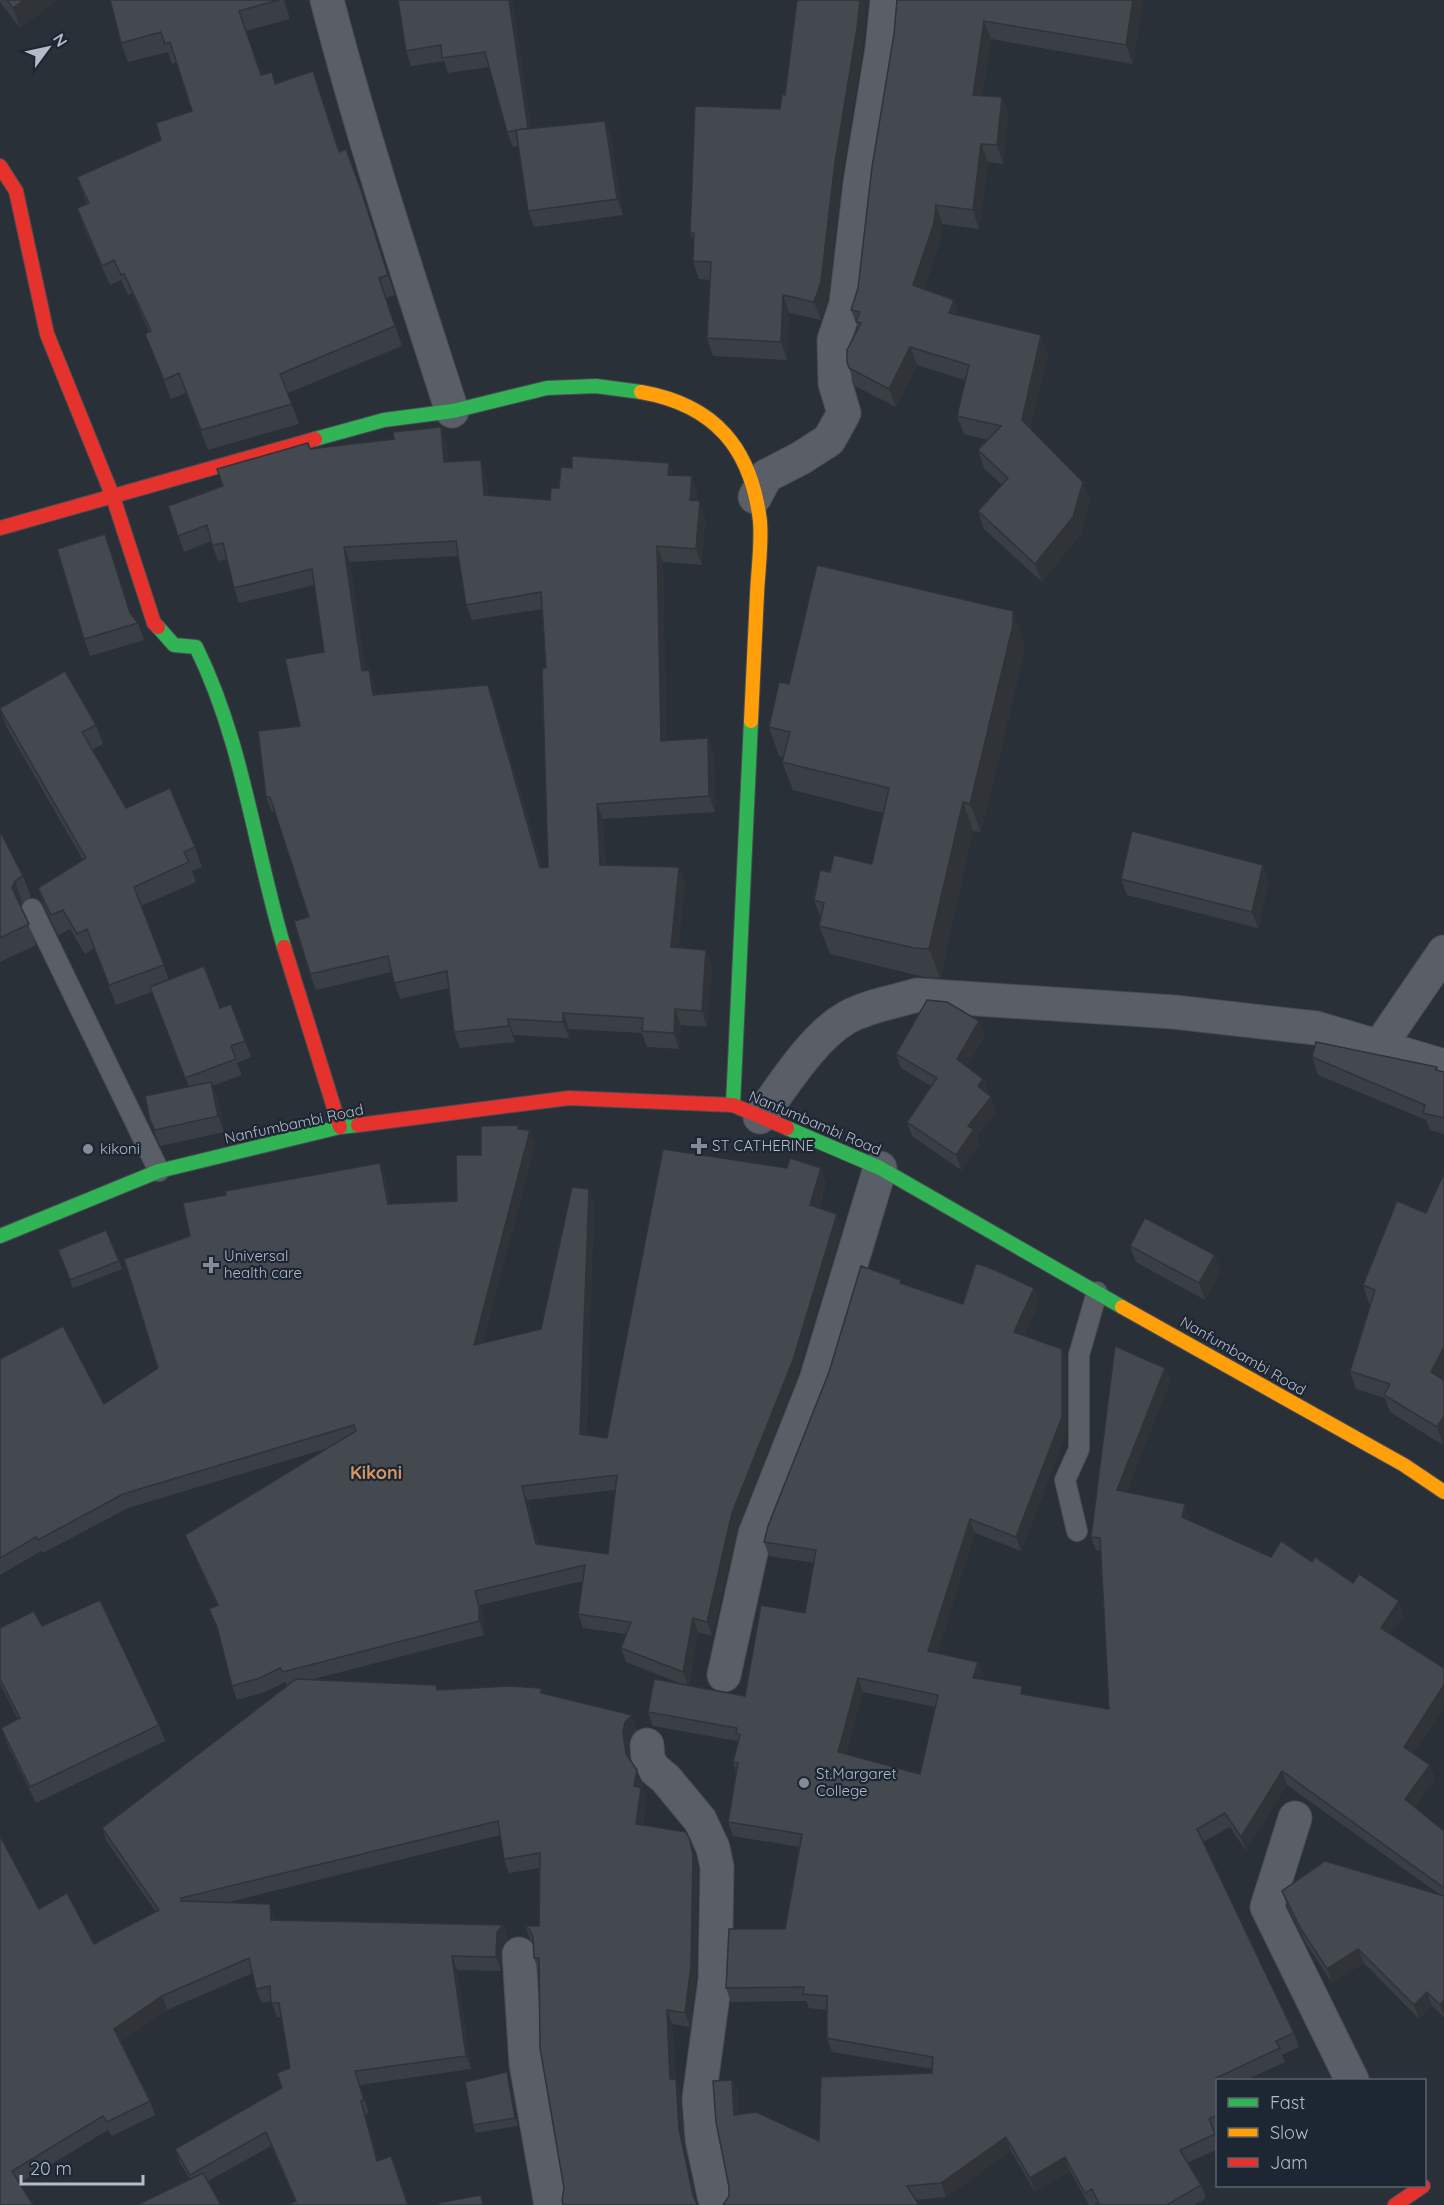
<svg xmlns="http://www.w3.org/2000/svg" width="1444" height="2205" font-family="Quicksand,sans-serif">
<style>
.lines{fill:none;stroke-linecap:round;stroke-linejoin:round}
.lane-casing{stroke:#484c53;stroke-width:22}
.street-casing{stroke:#484c53;stroke-width:35}
.fast-casing{stroke:#484c53;stroke-width:16}
.slow-casing{stroke:#484c53;stroke-width:16}
.jam-casing{stroke:#484c53;stroke-width:16}
.lane{stroke:#5a5e66;stroke-width:20}
.street{stroke:#5a5e66;stroke-width:33}
.fast{stroke:#30b455;stroke-width:14}
.slow{stroke:#ff9f0a;stroke-width:14}
.jam{stroke:#e5322d;stroke-width:14}
.wall{fill:#3a3f45;fill-rule:evenodd}
.shaded-wall{fill:#303338}
.building{fill:#444950;stroke:#303338;stroke-width:1.5;fill-rule:evenodd}
.poi-dot{fill:#848b96;stroke:#1d2633;stroke-width:2}
.labels{text-anchor:middle;stroke-width:4.5;stroke-linejoin:round;paint-order:stroke}
.street-label{font-size:15px;fill:#b4bcc9;stroke:#1d2633}
.poi-label{font-size:15px;fill:#b4bcc9;stroke:#1d2633;text-anchor:start}
.quarter-label{font-size:18px;font-weight:bold;fill:#d59563;stroke:#1d2633}
</style>
<rect width="100%" height="100%" fill="#2a3038"/>
<g class="lines">
<g class="lane-casing">
<g id="lane">
<polyline points="32,909 159,1171"/>
<polyline points="1077,1531 1065,1480 1079,1449 1079,1355 1097,1292"/>
</g>
</g>
<g class="street-casing">
<g id="street">
<path d="M327,0c36,139 81,275 125,411"/>
<polyline points="755,497 766,476 801,458 829,440 844,413 835,383 834,340 846,304 860,183 882,49 887,0"/>
<polyline points="1379,1047 1444,952"/>
<path d="M760,1117c23,-31 52,-79 86,-99 21,-12 48,-16 71,-23l257,17 142,16 128,38"/>
<polyline points="724,1675 755,1534 816,1380 880,1168"/>
<polyline points="647,1745 648,1759 653,1768 666,1779 700,1820 713,1848 717,1867 715,1980 699,2099 702,2139 716,2205"/>
<polyline points="1295,1818 1267,1907 1352,2080"/>
<polyline points="519,1954 526,2064 551,2205"/>
</g>
</g>
<g class="fast-casing">
<g id="fast">
<polyline points="315,439 384,420 453,411 547,388 596,386 641,392"/>
<path d="M158,627l16,18 22,2c47,95 58,200 88,300"/>
<polyline points="733,1105 751,721"/>
<polyline points="787,1128 880,1168 1122,1307"/>
<polyline points="0,1236 159,1171 340,1127 358,1125"/>
</g>
</g>
<g class="slow-casing">
<g id="slow">
<path d="M641,392c74,13 110,56 119,129 2,23 -2,50 -3,73 -2,43 -4,85 -6,127"/>
<polyline points="1122,1307 1404,1465 1444,1492"/>
</g>
</g>
<g class="jam-casing">
<g id="jam">
<polyline points="0,166 16,191 47,334 113,497 154,623 158,627"/>
<polyline points="0,528 315,439"/>
<polyline points="284,947 340,1127"/>
<polyline points="358,1125 569,1098 733,1105 787,1128"/>
<polyline points="1395,2205 1423,2186"/>
</g>
</g>
<use href="#lane" class="lane"/>
<use href="#street" class="street"/>
<use href="#fast" class="fast"/>
<use href="#slow" class="slow"/>
<use href="#jam" class="jam"/>
</g>
<g class="wall">
<polygon points="0,0 58,0 20,28 0,2"/>
<polygon points="110,0 285,0 290,19 246,31 262,75 272,72 276,84 313,71 340,151 368,210 395,295 386,298 402,346 288,393 299,424 208,450 186,393 171,399 145,334 149,332 132,293 128,295 121,280 110,285 84,228 77,208 87,204 77,177 161,140 192,111 177,62 172,64 168,52 128,62 121,43"/>
<polygon points="512,0 531,129 605,121 611,137 623,215 534,227 528,211 518,146 513,147 507,132 489,67 448,73 444,61 411,66 406,51"/>
<polygon points="897,0 1143,0 1133,64 991,39 982,96 1002,97 1008,115 1003,164 988,162 979,229 942,224 940,241 924,289 960,316 1048,353 1030,429 1090,500 1080,535 1042,582 984,529 978,511 1002,485 984,468 978,450 988,440 964,434 957,416 965,380 917,365 896,407 855,386 847,362 858,328 851,310 858,288 894,34"/>
<polygon points="863,47 841,180 828,300 821,320 789,313 787,360 713,356 707,338 710,280 699,279 693,261 694,242 690,233 780,109 785,95"/>
<path d="M447,443l1,19 38,13 2,20 62,5 9,-12 114,-13 19,1 5,16v8l8,16 -3,49 -39,-3 3,179 42,-3 6,16 1,58 -112,7 2,46 74,2 6,16 -7,65 34,18 -5,61 -26,-2 -2,24 -32,-2 -5,-14 -73,-4v9l-55,-3 1,7 -55,6 -6,-16 -5,-44 -49,11 -9,-27 -75,18 -6,-16 -1,-57 -34,-105h-3l-6,-15 34,-71 24,-74 -10,-67 -75,18 -5,-15 -7,-29 -9,2 -7,-20 -27,11 -16,-46 55,-20 -6,-17 93,-20zM458,556l8,49 6,15 70,-11 4,59 2,199 -6,1 -48,-167 -118,-6 -2,-10 -5,-15h-4l-15,-108z"/>
<polygon points="105,534 131,614 138,623 144,640 90,656 84,639"/>
<polygon points="1024,639 1024,653 981,832 973,831 940,978 924,977 830,954 819,926 821,919 814,900 830,872 872,864 883,813 793,790 782,762 784,757 779,756 769,727 789,684"/>
<polygon points="0,710 96,725 103,744 92,750 126,808 195,847 202,867 192,871 196,882 141,906 169,980 220,1008 245,1041 251,1057 237,1063 242,1075 212,1086 217,1098 224,1132 160,1146 150,1120 189,1087 152,992 116,1005 94,948 85,954 70,929 58,935 45,908 38,888 83,860 7,728"/>
<polygon points="0,831 23,876 31,897 22,902 21,907 36,945 0,962"/>
<polygon points="1121,879 1269,881 1258,928 1127,895"/>
<polygon points="979,1021 985,1035 967,1066 983,1079 988,1094 991,1097 996,1112 976,1137 979,1144 961,1170 912,1136 907,1122 931,1086 901,1068 896,1054"/>
<polygon points="1312,1057 1437,1067 1438,1071 1444,1072 1444,1134 1430,1130 1426,1120 1318,1075"/>
<path d="M519,1129l16,15 -52,199 58,-14 53,-126 -8,232 21,3 219,-256 -7,26 23,20 -44,146 -60,153 -26,109 -14,-4 -9,53 56,11 60,-83 9,-50 -45,-7 -5,-14 139,-258 60,20 76,-2 -15,34 38,13 5,14v68l-46,120 -46,-18 -38,120 41,9 5,14 -1,4 43,14 84,15 -8,-158 -5,-1 -5,-13 74,-169 5,14 -44,110 64,26v3l81,36 41,5 92,53 -13,19 53,34v39l-31,47 17,11 5,14 -20,28 29,24v186l-12,-11 -13,13 -55,-56 -32,20 -26,-40 -19,-38 -5,-14 157,3 -152,-109 -41,66 -16,-24 -27,15 91,191 5,14 -17,8 3,7 -39,18h-28v52l-4,1 4,9v7l-31,14 14,22 5,13 -11,7h-97l-1,-2 -3,2h-5l-19,-34 -35,21 -24,-41 -65,46 -30,3 -187,-4 3,-116 6,14v20l81,27 113,-68v-4l-100,-17 -5,-14v-28l-18,-2 -3,-7 -75,1 -5,-14 59,-59 14,-82 -66,-11 -5,-14 8,-50 -3,-10 5,-21 -85,-15 -5,-14 34,-28 -56,-22 -5,-14 5,-14 -43,-6 -5,-14 5,-33 -103,24 4,16v14l-170,44 122,6 2,5 103,-2 2,6 94,35 -7,7 -2,10 2,13 7,11 6,14 -1,5 4,12 -3,24 52,29 3,15 -2,110 -6,48 -18,-3 3,55 6,14 3,50 12,58 -132,-13 -25,-216 -5,-14 -1,-16 -3,-3 -5,-13h14l1,-58 -31,5 -5,-14 -4,-24 -275,68 50,15v2l228,5 5,14 -6,7 -1,25 -44,-1 14,99 -111,16 9,28 -3,2 12,45 -83,41 -24,-55 -63,35 -18,-2 -10,-16 -5,-14 107,-61 8,-20 -8,-51h-5l-6,-16 -9,2 -6,-14 -3,-16 -86,37 -47,32 30,59 5,14 -43,21 -4,-6 -88,53 -20,22 39,-296 55,35 62,-32 -49,-70 -5,-14 185,-142 -2,-4 -20,10 -28,8 -5,-14 -14,-53 -9,-24 8,-4 -26,-56 -6,-14 143,-87 -200,60 -85,45 -2,-2 -41,24v-216l104,45 54,-36 227,-191 5,27 67,-3 24,-46zM615,1490l-7,64 -70,-9 -11,-45zM863,1692l72,15 -15,67 -74,-20z"/>
<polygon points="1444,1173 1444,1376 1442,1379 1444,1380 1443,1445 1390,1412 1385,1398 1356,1389 1350,1371 1371,1304 1369,1303 1363,1285 1426,1213"/>
<polygon points="1130,1246 1221,1271 1205,1300 1136,1262"/>
<polygon points="58,1250 119,1261 122,1269 73,1288"/>
<polygon points="42,1626 159,1725 165,1741 36,1803 7,1744 1,1728 18,1719 0,1684 0,1628"/>
<polygon points="510,2080 518,2126 476,2133 473,2125"/>
</g>
<g class="shaded-wall">
<polygon points="24,0 58,0 20,28 13,8"/>
<polygon points="283,0 285,0 290,19"/>
<polygon points="509,0 512,0 533,143 528,128"/>
<polygon points="860,0 868,0 863,47 841,180 828,300 821,320 814,302"/>
<polygon points="1133,0 1143,0 1133,64 1126,45"/>
<polygon points="984,21 991,39 980,113 973,95"/>
<polygon points="313,71 320,91 346,171 339,152"/>
<polygon points="1002,97 1008,115 1003,164 997,145"/>
<polygon points="605,121 611,137 623,215 617,199"/>
<polygon points="981,144 988,162 979,229 973,210"/>
<polygon points="346,149 368,210 395,295 388,275"/>
<polygon points="936,205 942,224 940,241 919,303 913,285"/>
<polygon points="783,295 789,313 787,360 781,342"/>
<polygon points="954,300 961,318 949,313"/>
<polygon points="1041,335 1048,353 1028,439 1022,420"/>
<polygon points="910,347 917,365 896,407 889,389"/>
<polygon points="441,427 447,443 450,478 444,462"/>
<polygon points="481,460 486,475 490,510 484,495"/>
<polygon points="669,463 674,478 668,475"/>
<polygon points="692,476 697,492 696,515 690,500"/>
<polygon points="1083,482 1090,500 1080,535 1042,582 1035,564"/>
<polygon points="700,501 705,516 702,565 696,549"/>
<polygon points="657,546 663,562 667,757 661,741"/>
<polygon points="344,547 350,562 367,686 362,671"/>
<polygon points="1013,611 1024,639 1024,653 981,832 970,804"/>
<polygon points="369,670 374,685 378,711 373,695"/>
<polygon points="488,685 494,701 546,884 540,868"/>
<polygon points="708,738 714,754 715,812 709,796"/>
<polygon points="963,802 973,831 940,978 929,949"/>
<polygon points="597,804 603,819 605,881 600,865"/>
<polygon points="1263,865 1269,881 1258,928 1252,912"/>
<polygon points="679,867 685,883 677,963 671,947"/>
<polygon points="15,881 22,902 20,909 12,888"/>
<polygon points="706,950 712,966 707,1027 702,1011"/>
<polygon points="675,1009 681,1025 679,1049 674,1033"/>
<polygon points="563,1013 569,1029 569,1038 563,1022"/>
<polygon points="508,1019 514,1035 515,1042 509,1026"/>
<polygon points="979,1021 985,1035 963,1073 957,1059"/>
<polygon points="983,1079 988,1094 983,1100 978,1086"/>
<polygon points="211,1082 217,1098 224,1132 218,1116"/>
<polygon points="991,1097 996,1112 976,1137 979,1144 961,1170 956,1155 968,1126"/>
<polygon points="530,1130 535,1144 479,1359 474,1345"/>
<polygon points="380,1163 385,1177 393,1218 388,1204"/>
<polygon points="821,1168 826,1182 815,1219 810,1205"/>
<polygon points="589,1189 594,1203 585,1448 580,1434"/>
<polygon points="837,1214 842,1228 798,1374 738,1527 712,1636 707,1622 732,1513"/>
<polygon points="1215,1255 1221,1271 1205,1300 1199,1283"/>
<polygon points="1034,1288 1039,1302 1019,1346 1014,1332"/>
<polygon points="1444,1347 1444,1376 1437,1389 1431,1372"/>
<polygon points="1062,1349 1067,1363 1067,1431 1021,1551 1016,1537"/>
<polygon points="1165,1368 1170,1382 1122,1504 1117,1490"/>
<polygon points="1444,1416 1444,1443 1443,1445 1437,1427"/>
<polygon points="522,1486 527,1500 541,1558 536,1544"/>
<polygon points="1185,1504 1190,1518 1187,1531 1182,1517"/>
<polygon points="970,1519 975,1533 933,1665 928,1651"/>
<polygon points="475,1591 484,1621 484,1635 479,1621"/>
<polygon points="1399,1601 1404,1615 1386,1642 1381,1628"/>
<polygon points="693,1618 698,1632 688,1686 683,1672"/>
<polygon points="978,1662 983,1676 978,1692 973,1678"/>
<polygon points="858,1678 863,1692 843,1766 838,1752"/>
<polygon points="1444,1685 1444,1707 1409,1761 1404,1747"/>
<polygon points="632,1715 637,1729 630,1736 628,1746 631,1768 626,1754 623,1732 625,1722"/>
<polygon points="1430,1765 1435,1779 1410,1813 1405,1799"/>
<polygon points="637,1770 643,1784 642,1789 646,1801 641,1838 636,1824 634,1786"/>
<polygon points="1282,1771 1287,1785 1246,1851 1241,1837"/>
<polygon points="690,1840 695,1854 698,1869 696,1979 690,2027 685,2013"/>
<polygon points="270,1904 275,1918 276,1934 271,1920"/>
<polygon points="503,1925 508,1939 502,1946 501,1971 496,1957 497,1932"/>
<polygon points="1358,1949 1364,1963 1332,1983 1327,1969"/>
<polygon points="452,1956 457,1970 471,2069 466,2056"/>
<polygon points="1427,1992 1432,2006 1419,2019 1414,2005"/>
<polygon points="162,1996 167,2010 119,2043 114,2029"/>
<polygon points="1444,2000 1444,2015 1440,2005"/>
<polygon points="667,2010 672,2024 675,2093 670,2079"/>
<polygon points="507,2072 510,2080 518,2126 515,2118"/>
<polygon points="676,2079 681,2093 684,2143 697,2205 693,2195 679,2129"/>
<polygon points="732,2080 738,2094 739,2129 734,2115"/>
<polygon points="361,2101 366,2115 382,2175 377,2161"/>
<polygon points="1006,2137 1011,2151 946,2197 941,2183"/>
<polygon points="1065,2157 1070,2171 1035,2192 1030,2178"/>
</g>
<g class="building">
<polygon points="7,0 24,0 13,8"/>
<polygon points="110,0 279,0 239,11 261,75 272,72 275,84 313,71 339,152 346,149 361,190 388,275 379,278 395,326 280,374 292,404 201,430 179,373 164,380 145,334 151,331 124,274 121,275 114,260 102,266 77,208 89,203 77,177 161,140 156,123 192,111 170,42 165,44 161,32 121,43"/>
<polygon points="398,0 509,0 528,128 507,132 485,52 442,58 441,45 406,51"/>
<polygon points="797,0 860,0 857,28 835,162 821,282 814,302 783,295 781,342 707,338 711,262 693,261 694,233 690,233 695,106 780,109 782,94 785,95"/>
<polygon points="897,0 1133,0 1126,45 984,21 973,95 1002,97 997,145 981,144 973,210 936,205 934,223 913,285 954,300 949,313 1041,335 1022,420 1083,482 1073,517 1035,564 978,511 1008,478 978,450 1001,426 957,416 969,365 910,347 889,389 849,368 847,362 847,350 861,323 856,321 860,312 851,310 858,288 872,167 894,34"/>
<polygon points="605,121 617,199 528,211 516,130"/>
<path d="M441,427l3,35 37,-2 3,35 66,5 1,-12h8l2,-21 11,1v-12l97,7 -1,12 24,1 -2,24 10,1 -4,48 -39,-3 4,195 47,-3 1,58 -112,8 3,61 79,2 -8,80 35,3 -4,61 -27,-2 -1,24 -32,-2 1,-13 -80,-5v9l-55,-3 1,7 -55,6 -7,-61 -53,12 -6,-27 -78,18 -16,-53 15,-4 -39,-120h-4l-8,-66 42,-5 -15,-67 39,-7 -12,-83 -78,19 -11,-45 -11,2 -5,-20 -29,11 -10,-30 55,-20 -6,-17 91,-26 2,6 84,-10 -1,-7zM456,541l10,64 75,-13 5,76h-4l6,199 -8,1 -52,-183 -115,10 -4,-25 -7,1 -18,-124z"/>
<polygon points="105,534 130,613 138,623 84,639 57,549"/>
<polygon points="817,565 1013,611 1013,625 970,804 963,802 929,949 914,948 819,926 824,903 814,900 820,870 830,872 834,855 872,864 889,788 782,762 790,732 769,727 779,682 789,684"/>
<polygon points="65,671 96,725 82,732 126,808 170,788 195,847 184,852 189,862 134,887 164,965 109,985 87,929 77,934 63,910 51,915 38,888 86,858 0,709 0,708"/>
<polygon points="0,831 23,876 15,881 12,888 29,924 0,938"/>
<polygon points="1132,831 1263,865 1252,912 1121,879"/>
<polygon points="204,966 220,1008 231,1004 245,1041 231,1046 236,1059 185,1078 150,987"/>
<polygon points="927,1000 947,1002 979,1021 957,1059 983,1079 978,1086 991,1097 968,1126 974,1129 956,1155 907,1122 937,1078 896,1054"/>
<polygon points="1316,1042 1437,1067 1436,1070 1444,1072 1444,1118 1423,1113 1425,1105 1312,1057"/>
<polygon points="211,1082 218,1116 155,1130 150,1120 145,1096"/>
<path d="M518,1125v4l12,1 -56,215 67,-16 31,-142 17,2 -9,245 27,4 56,-289 124,19 3,-10 31,10 -11,37 27,9 -44,146 -61,153 -25,109 -14,-4 -10,54 -62,-24 10,-26 -53,-8 7,-49 -110,26 4,16v14l-196,51 -3,-4 -20,10 -28,8 -15,-59 -8,-18 9,-4 -33,-70 171,-104 -2,-6 -231,69 -85,46 -2,-3 -36,21v-199l63,-33 41,78 54,-36 -34,-109 66,-23 -7,-33 43,-8 -1,-4 155,-28 8,41 69,-3 -1,-46h25v-29zM617,1475l-9,79 -72,-10 -14,-58z"/>
<polygon points="1444,1173 1444,1347 1431,1372 1444,1380 1444,1416 1437,1427 1384,1395 1390,1384 1350,1371 1375,1290 1363,1285 1397,1201 1426,1213"/>
<polygon points="1145,1218 1215,1255 1199,1283 1130,1246"/>
<polygon points="106,1230 119,1261 70,1280 58,1250"/>
<path d="M976,1263l19,7 39,18 -20,44 48,17v68l-46,120 -46,-18 -42,132 50,11 -5,16 49,8 -1,8 88,15 -9,-171 -9,-1 24,-191 50,22 -48,122 68,14 -3,13 89,40 10,-16 31,21 3,-5 38,26 6,-9 40,27 -18,27 63,40v17l-40,62 26,18 -25,34 39,32v57l-162,-117 -41,66 -16,-24 -28,16 97,204 -18,8 4,7 -64,30 2,3v34l-9,4 6,15 -35,16 21,35 -34,20h-67l-8,-16 -7,4 -20,-36 -35,21 -24,-41 -65,46 -34,3 12,19h-196l6,-9v-9l-13,-65 -3,-41 19,-1 2,35 22,-3 63,29 2,-64 111,-4 1,-16 -106,-19v-42l-24,-2 1,-7 -78,1 3,-59h56l17,-95 -74,-12 10,-59 -5,-1 7,-27 -4,-2 1,-5 -89,-16 6,-33 91,17 16,-91 44,8 11,-63 -52,-8 4,-16 61,-154 32,-106 40,14 -1,3 63,21zM858,1678l80,17 -18,79 -82,-22z"/>
<polygon points="100,1600 159,1725 30,1787 1,1728 20,1718 0,1679 0,1628 34,1611 42,1626"/>
<polygon points="296,1679 436,1685 437,1690 509,1686 541,1688 541,1693 632,1715 625,1722 623,1732 626,1754 637,1770 634,1786 641,1788 636,1824 686,1832 690,1840 693,1855 691,1965 685,2013 667,2010 670,2079 676,2079 679,2129 693,2195 697,2204 699,2205 563,2205 562,2200 564,2188 540,2048 539,1958 534,1958 533,1938 530,1930 525,1926 539,1926 540,1853 504,1859 498,1821 181,1898 181,1901 270,1904 271,1920 503,1925 497,1932 496,1957 452,1956 466,2056 355,2071 364,2100 361,2101 377,2161 391,2156 408,2205 288,2205 296,2201 266,2132 190,2175 175,2149 282,2088 277,2073 290,2068 279,2003 271,2003 270,1986 256,1989 249,1958 162,1996 114,2029 150,2101 107,2122 103,2116 12,2171 33,2205 0,2205 0,1836 39,1909 67,1893 94,1944 159,1910 102,1828"/>
<polygon points="1325,1861 1444,1896 1444,2000 1440,2005 1427,1992 1414,2005 1358,1949 1327,1969 1301,1929 1282,1891"/>
<polygon points="507,2072 515,2118 473,2125 465,2082"/>
<polygon points="203,2173 221,2205 137,2205"/>
<polygon points="481,2195 483,2205 439,2205 438,2203"/>
</g>
<g class="poi-dot">
<path d="M696 1137h6v6h6v6h-6v6h-6v-6h-6v-6h6z"/>
<circle cx="88" cy="1149" r="6"/>
<path d="M208 1256h6v6h6v6h-6v6h-6v-6h-6v-6h6z"/>
<circle cx="804" cy="1783" r="6"/>
</g>
<g class="labels">
<g class="street-label">
<text transform="translate(815 1123) rotate(23)" y="5">Nanfumbambi Road</text>
<text transform="translate(294 1124) rotate(-12)" y="5">Nanfumbambi Road</text>
<text transform="translate(1243 1356) rotate(30)" y="5">Nanfumbambi Road</text>
</g>
<g class="poi-label">
<text x="712" y="1151">ST CATHERINE</text>
<text x="100" y="1154">kikoni</text>
<text x="224" y="1261">Universal<tspan x="224" dy="17">health care</tspan></text>
<text x="816" y="1779">St.Margaret<tspan x="816" dy="17">College</tspan></text>
</g>
<g class="quarter-label">
<text x="376" y="1479">Kikoni</text>
</g>
</g>
<rect x="1216" y="2079" width="210" height="108" fill="#1d2633" stroke="#59626f" stroke-width="1.5"/>
<rect x="1228" y="2098" width="30" height="9" fill="#30b455" stroke="#59626f" stroke-width="1.5"/>
<text x="1270" y="2109" font-size="18" fill="#b4bcc9">Fast</text>
<rect x="1228" y="2128" width="30" height="9" fill="#ff9f0a" stroke="#59626f" stroke-width="1.5"/>
<text x="1270" y="2139" font-size="18" fill="#b4bcc9">Slow</text>
<rect x="1228" y="2158" width="30" height="9" fill="#e5322d" stroke="#59626f" stroke-width="1.5"/>
<text x="1270" y="2169" font-size="18" fill="#b4bcc9">Jam</text>
<g transform="translate(48 48) rotate(57)" stroke="#1d2633" stroke-width="4.5" paint-order="stroke">
<path d="M0-4.5L10 22L0 15L-10 22Z" fill="#b4bcc9"/>
<text y="-9" font-size="16" font-weight="bold" text-anchor="middle" fill="#b4bcc9">N</text>
</g>
<path d="M21 2175v9h122v-9" fill="none" stroke="#b4bcc9" stroke-width="3"/>
<text x="30" y="2175" font-size="18" fill="#b4bcc9" stroke="#1d2633" stroke-width="4.5" paint-order="stroke">20 m</text>
</svg>
